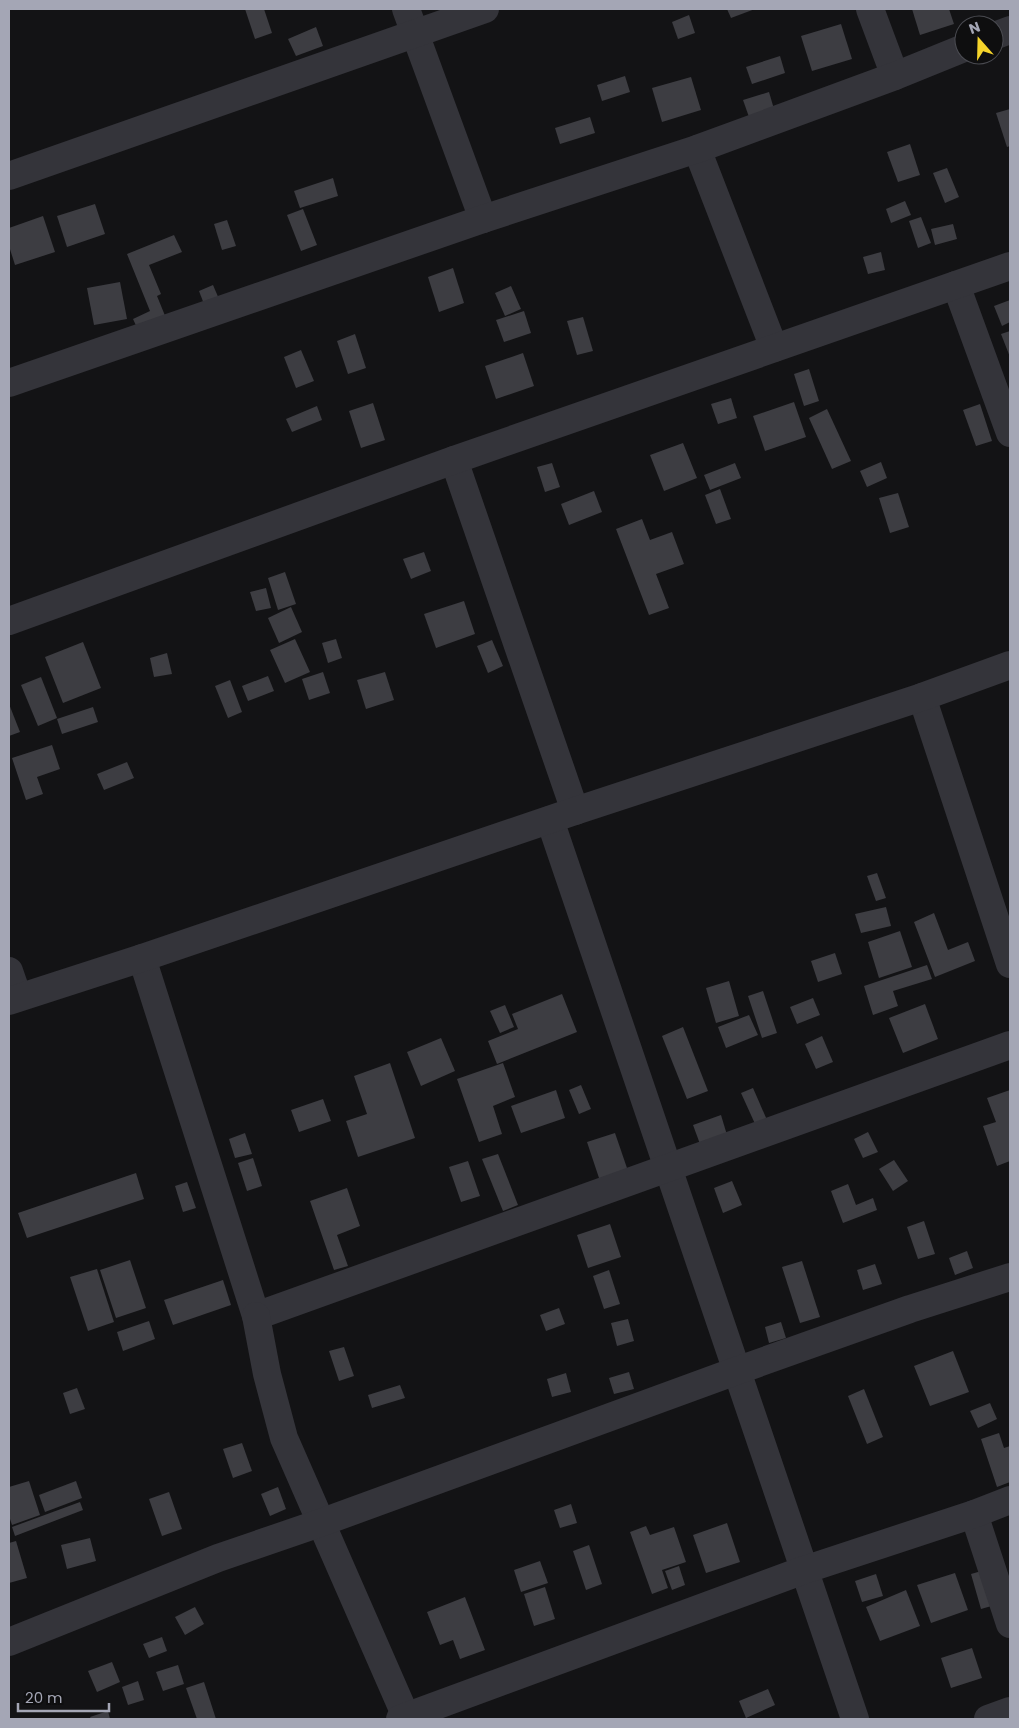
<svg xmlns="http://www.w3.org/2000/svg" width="1019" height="1728" font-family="Poppins,sans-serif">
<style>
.building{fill:#3d3d42}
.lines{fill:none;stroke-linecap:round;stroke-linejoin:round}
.street{stroke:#34343a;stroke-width:28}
</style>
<rect width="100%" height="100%" fill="#131315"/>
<g class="building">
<polygon points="245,9 264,9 272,33 255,39"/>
<polygon points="727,9 755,9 731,18"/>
<polygon points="912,9 949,9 954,24 920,35"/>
<polygon points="689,15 695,33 678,39 672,22"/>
<polygon points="841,24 852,59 812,71 801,36"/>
<polygon points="316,27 323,46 296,56 288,39"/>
<polygon points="780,56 785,73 752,84 746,67"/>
<polygon points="625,76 630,92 602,101 597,85"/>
<polygon points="691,77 701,110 662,122 652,88"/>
<polygon points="769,92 774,109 749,117 743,100"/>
<polygon points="1010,109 1010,146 1007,147 996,113"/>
<polygon points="590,117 595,133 560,144 555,128"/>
<polygon points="910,144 920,175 898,182 887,152"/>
<polygon points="947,168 959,197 945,203 933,173"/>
<polygon points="333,178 338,196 300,208 294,191"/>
<polygon points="905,201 911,215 891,223 886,209"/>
<polygon points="95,204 105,234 67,247 57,216"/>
<polygon points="303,209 317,245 301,251 287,215"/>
<polygon points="43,216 55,252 15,265 9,246 9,228"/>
<polygon points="921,217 931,243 918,248 909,221"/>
<polygon points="227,220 236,246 222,250 214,224"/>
<polygon points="953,224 957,239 935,245 931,229"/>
<polygon points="174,235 182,252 149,265 161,294 157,296 168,323 140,334 133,319 150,311 127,254"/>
<polygon points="881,252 885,270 868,274 863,257"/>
<polygon points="453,268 464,303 439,312 428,277"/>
<polygon points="120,282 127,319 94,325 87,288"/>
<polygon points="213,285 222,306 207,312 199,291"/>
<polygon points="511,286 521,309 505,316 495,293"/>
<polygon points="1010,300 1010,322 1002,326 994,306"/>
<polygon points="524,311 531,333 504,342 496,320"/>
<polygon points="583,317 593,351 577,355 567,321"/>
<polygon points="1010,331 1010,357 1001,334"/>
<polygon points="355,334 366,368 348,374 337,341"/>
<polygon points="301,350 314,381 296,388 284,357"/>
<polygon points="523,353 534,386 496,399 485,366"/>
<polygon points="809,369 819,401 804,406 794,374"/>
<polygon points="731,398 737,418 718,424 711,404"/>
<polygon points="794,402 806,437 765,451 753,416"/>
<polygon points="373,403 385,440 361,448 349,411"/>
<polygon points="980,404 992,441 976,446 963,410"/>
<polygon points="317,406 322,420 292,432 286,419"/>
<polygon points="827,409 851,461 832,469 809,418"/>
<polygon points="683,443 697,478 664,491 650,455"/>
<polygon points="881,462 887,478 867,487 860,471"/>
<polygon points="552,463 560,487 545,492 537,467"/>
<polygon points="735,463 741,478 710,490 704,475"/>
<polygon points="720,489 731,519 716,524 705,495"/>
<polygon points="594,491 602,512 569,525 561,504"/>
<polygon points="898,493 909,527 890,533 879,498"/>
<polygon points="642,519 650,540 672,532 684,564 656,574 669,608 649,615 616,529"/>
<polygon points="424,552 431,571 411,579 403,559"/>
<polygon points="285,572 296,604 278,610 268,578"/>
<polygon points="266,588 271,608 256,611 250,592"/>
<polygon points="464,601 475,634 436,648 424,614"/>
<polygon points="291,607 302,632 279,643 268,618"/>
<polygon points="295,639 310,672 285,683 270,650"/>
<polygon points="336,639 342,658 328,663 322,643"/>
<polygon points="492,640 503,666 488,673 477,646"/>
<polygon points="83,642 101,688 63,703 45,657"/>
<polygon points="167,653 172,674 154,677 150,658"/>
<polygon points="323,672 330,693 309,700 302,679"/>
<polygon points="385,672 394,700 366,709 357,680"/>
<polygon points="268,676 274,691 248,701 242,686"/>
<polygon points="41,677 57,718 38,726 21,685"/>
<polygon points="230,680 242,712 228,718 215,686"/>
<polygon points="9,704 20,732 9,736"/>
<polygon points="93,707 98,722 62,734 57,719"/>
<polygon points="52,745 60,769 37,777 43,794 26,800 12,758"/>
<polygon points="127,762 134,778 104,790 97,774"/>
<polygon points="877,873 886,898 876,901 867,876"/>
<polygon points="886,907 891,926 861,933 855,914"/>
<polygon points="934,913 948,950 968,942 975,961 935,977 914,922"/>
<polygon points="900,931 912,967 879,978 868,942"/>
<polygon points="835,953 842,974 818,982 811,961"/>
<polygon points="927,965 932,979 893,991 898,1006 873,1015 864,986"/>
<polygon points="729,981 739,1016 716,1023 706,988"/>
<polygon points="763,991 777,1033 762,1038 748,996"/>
<polygon points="562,994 577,1032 497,1064 488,1041 518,1029 512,1014"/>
<polygon points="813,998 820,1015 797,1024 790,1007"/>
<polygon points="925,1004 938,1039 903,1053 889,1018"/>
<polygon points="505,1005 514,1027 500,1033 490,1011"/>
<polygon points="749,1015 758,1035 726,1048 718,1027"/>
<polygon points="683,1027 708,1091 687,1099 662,1036"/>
<polygon points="822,1036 833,1062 816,1069 805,1044"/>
<polygon points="441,1038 455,1071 421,1086 407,1052"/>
<polygon points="390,1063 415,1138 358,1157 346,1121 367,1114 354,1076"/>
<polygon points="503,1063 515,1097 493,1106 502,1134 479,1142 457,1079"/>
<polygon points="581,1085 591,1109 579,1114 569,1090"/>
<polygon points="753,1088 767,1120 756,1126 741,1093"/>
<polygon points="556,1090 565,1118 521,1133 511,1106"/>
<polygon points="1010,1090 1010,1161 997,1166 983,1126 996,1122 987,1098"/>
<polygon points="323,1099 331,1121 299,1132 291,1110"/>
<polygon points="721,1115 727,1135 700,1144 693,1125"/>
<polygon points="868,1132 878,1152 863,1158 854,1139"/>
<polygon points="245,1133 252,1154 235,1158 229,1139"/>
<polygon points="615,1133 628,1171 600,1181 587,1142"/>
<polygon points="498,1154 518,1205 503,1211 482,1159"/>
<polygon points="253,1158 262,1186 247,1191 238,1163"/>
<polygon points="894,1160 908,1181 893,1191 879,1169"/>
<polygon points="468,1161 480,1196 461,1202 449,1167"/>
<polygon points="136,1173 144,1199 27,1238 18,1213"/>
<polygon points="732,1181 742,1205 723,1213 714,1188"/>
<polygon points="187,1182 196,1208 183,1212 175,1186"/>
<polygon points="848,1184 856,1205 873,1198 877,1210 843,1223 831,1191"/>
<polygon points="347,1188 360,1226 337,1235 348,1266 334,1270 310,1201"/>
<polygon points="924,1221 935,1254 918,1259 907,1227"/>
<polygon points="610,1224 621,1257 588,1268 577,1235"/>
<polygon points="967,1251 973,1268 955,1275 949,1258"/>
<polygon points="130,1260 146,1308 116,1318 100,1270"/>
<polygon points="802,1261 820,1317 800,1323 782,1267"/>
<polygon points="875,1264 882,1284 863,1290 857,1270"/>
<polygon points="97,1269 114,1322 88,1331 70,1277"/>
<polygon points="609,1270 620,1304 604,1309 593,1276"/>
<polygon points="223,1280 231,1305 173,1325 164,1300"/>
<polygon points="559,1308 565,1324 546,1331 540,1315"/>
<polygon points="628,1319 634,1341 617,1346 611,1323"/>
<polygon points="149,1321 155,1339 123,1351 117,1332"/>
<polygon points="781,1322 786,1338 769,1343 765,1327"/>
<polygon points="344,1347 354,1376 339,1381 329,1351"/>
<polygon points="953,1351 969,1392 930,1406 914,1366"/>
<polygon points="629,1372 634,1389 614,1394 609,1378"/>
<polygon points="566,1373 571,1392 552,1397 547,1379"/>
<polygon points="400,1385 405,1398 372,1408 368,1395"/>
<polygon points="77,1388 85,1409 70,1414 63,1393"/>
<polygon points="864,1389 883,1437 867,1444 848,1396"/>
<polygon points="990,1403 997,1419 978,1428 970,1411"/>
<polygon points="999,1433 1004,1448 1010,1446 1010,1482 997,1487 981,1439"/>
<polygon points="242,1443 252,1471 233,1478 223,1449"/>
<polygon points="29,1481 40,1515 12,1525 9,1516 9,1487"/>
<polygon points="76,1481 82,1498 45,1512 39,1495"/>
<polygon points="278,1487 286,1509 270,1516 261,1494"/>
<polygon points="169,1492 182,1529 162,1536 149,1499"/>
<polygon points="80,1502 83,1510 15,1536 12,1527"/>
<polygon points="571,1504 577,1523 560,1528 554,1510"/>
<polygon points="727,1523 740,1562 706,1573 693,1535"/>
<polygon points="646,1526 650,1535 674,1527 686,1562 662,1570 668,1588 652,1594 630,1532"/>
<polygon points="90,1538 96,1561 67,1569 61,1545"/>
<polygon points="16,1541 27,1578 9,1583 9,1543"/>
<polygon points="589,1545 602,1584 586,1590 573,1551"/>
<polygon points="540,1561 548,1583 521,1592 514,1570"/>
<polygon points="679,1566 685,1585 672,1590 665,1571"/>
<polygon points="992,1568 1002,1603 981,1609 971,1574"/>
<polygon points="955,1573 968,1610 931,1623 917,1585"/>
<polygon points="876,1574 883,1596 862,1602 855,1581"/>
<polygon points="545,1587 555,1619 534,1626 524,1594"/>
<polygon points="906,1590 920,1626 880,1641 866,1607"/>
<polygon points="465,1597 485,1650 460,1659 453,1640 440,1645 427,1612"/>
<polygon points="195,1607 204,1624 185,1635 175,1617"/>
<polygon points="162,1637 167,1651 149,1658 143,1644"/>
<polygon points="972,1648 982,1678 951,1688 941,1658"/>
<polygon points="112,1662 120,1682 97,1692 88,1671"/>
<polygon points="178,1665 184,1684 163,1691 156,1672"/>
<polygon points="138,1681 144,1700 128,1705 122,1687"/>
<polygon points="204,1682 216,1719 197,1719 186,1688"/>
<polygon points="768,1689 775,1705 746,1718 739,1701"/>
<polygon points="108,1711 110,1719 91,1719 90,1717"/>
</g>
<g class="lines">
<g class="street">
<polyline points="406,9 483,219"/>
<polyline points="870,9 895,76"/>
<polyline points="994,36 1010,30"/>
<polyline points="697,149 774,348"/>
<polyline points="9,176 485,9"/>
<polyline points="956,285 1010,433"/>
<polyline points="9,383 483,219 697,149 895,76 964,48"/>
<polyline points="454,460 575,811"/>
<polyline points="9,621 454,460 1010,266"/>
<polyline points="922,697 1010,964"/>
<polyline points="550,820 855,1719"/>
<polyline points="142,958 256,1316 1010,1045"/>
<polyline points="9,971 18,997"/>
<polyline points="9,1001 142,958 575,811 922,697 1010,665"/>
<polyline points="256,1316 267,1374 284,1438 407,1719"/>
<polyline points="974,1514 1010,1624"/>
<polyline points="9,1642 218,1558 320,1523 736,1371 910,1309 1010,1277"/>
<polyline points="400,1719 804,1570 974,1514 1010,1500"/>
<polyline points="988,1719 1010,1711"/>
</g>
</g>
<rect width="1019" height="1728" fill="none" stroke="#a4a6b5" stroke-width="20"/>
<g transform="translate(979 40) rotate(340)"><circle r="24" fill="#0e0e0f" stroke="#4a4b51"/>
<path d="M0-4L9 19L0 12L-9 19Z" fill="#f5d42b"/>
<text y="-8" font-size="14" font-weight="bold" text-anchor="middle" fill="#a4a6b5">N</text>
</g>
<path d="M18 1703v8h91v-8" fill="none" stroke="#a4a6b5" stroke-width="2.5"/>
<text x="25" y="1703" font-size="15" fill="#a4a6b5" stroke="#0e0e0f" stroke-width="4" paint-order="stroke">20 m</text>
</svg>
